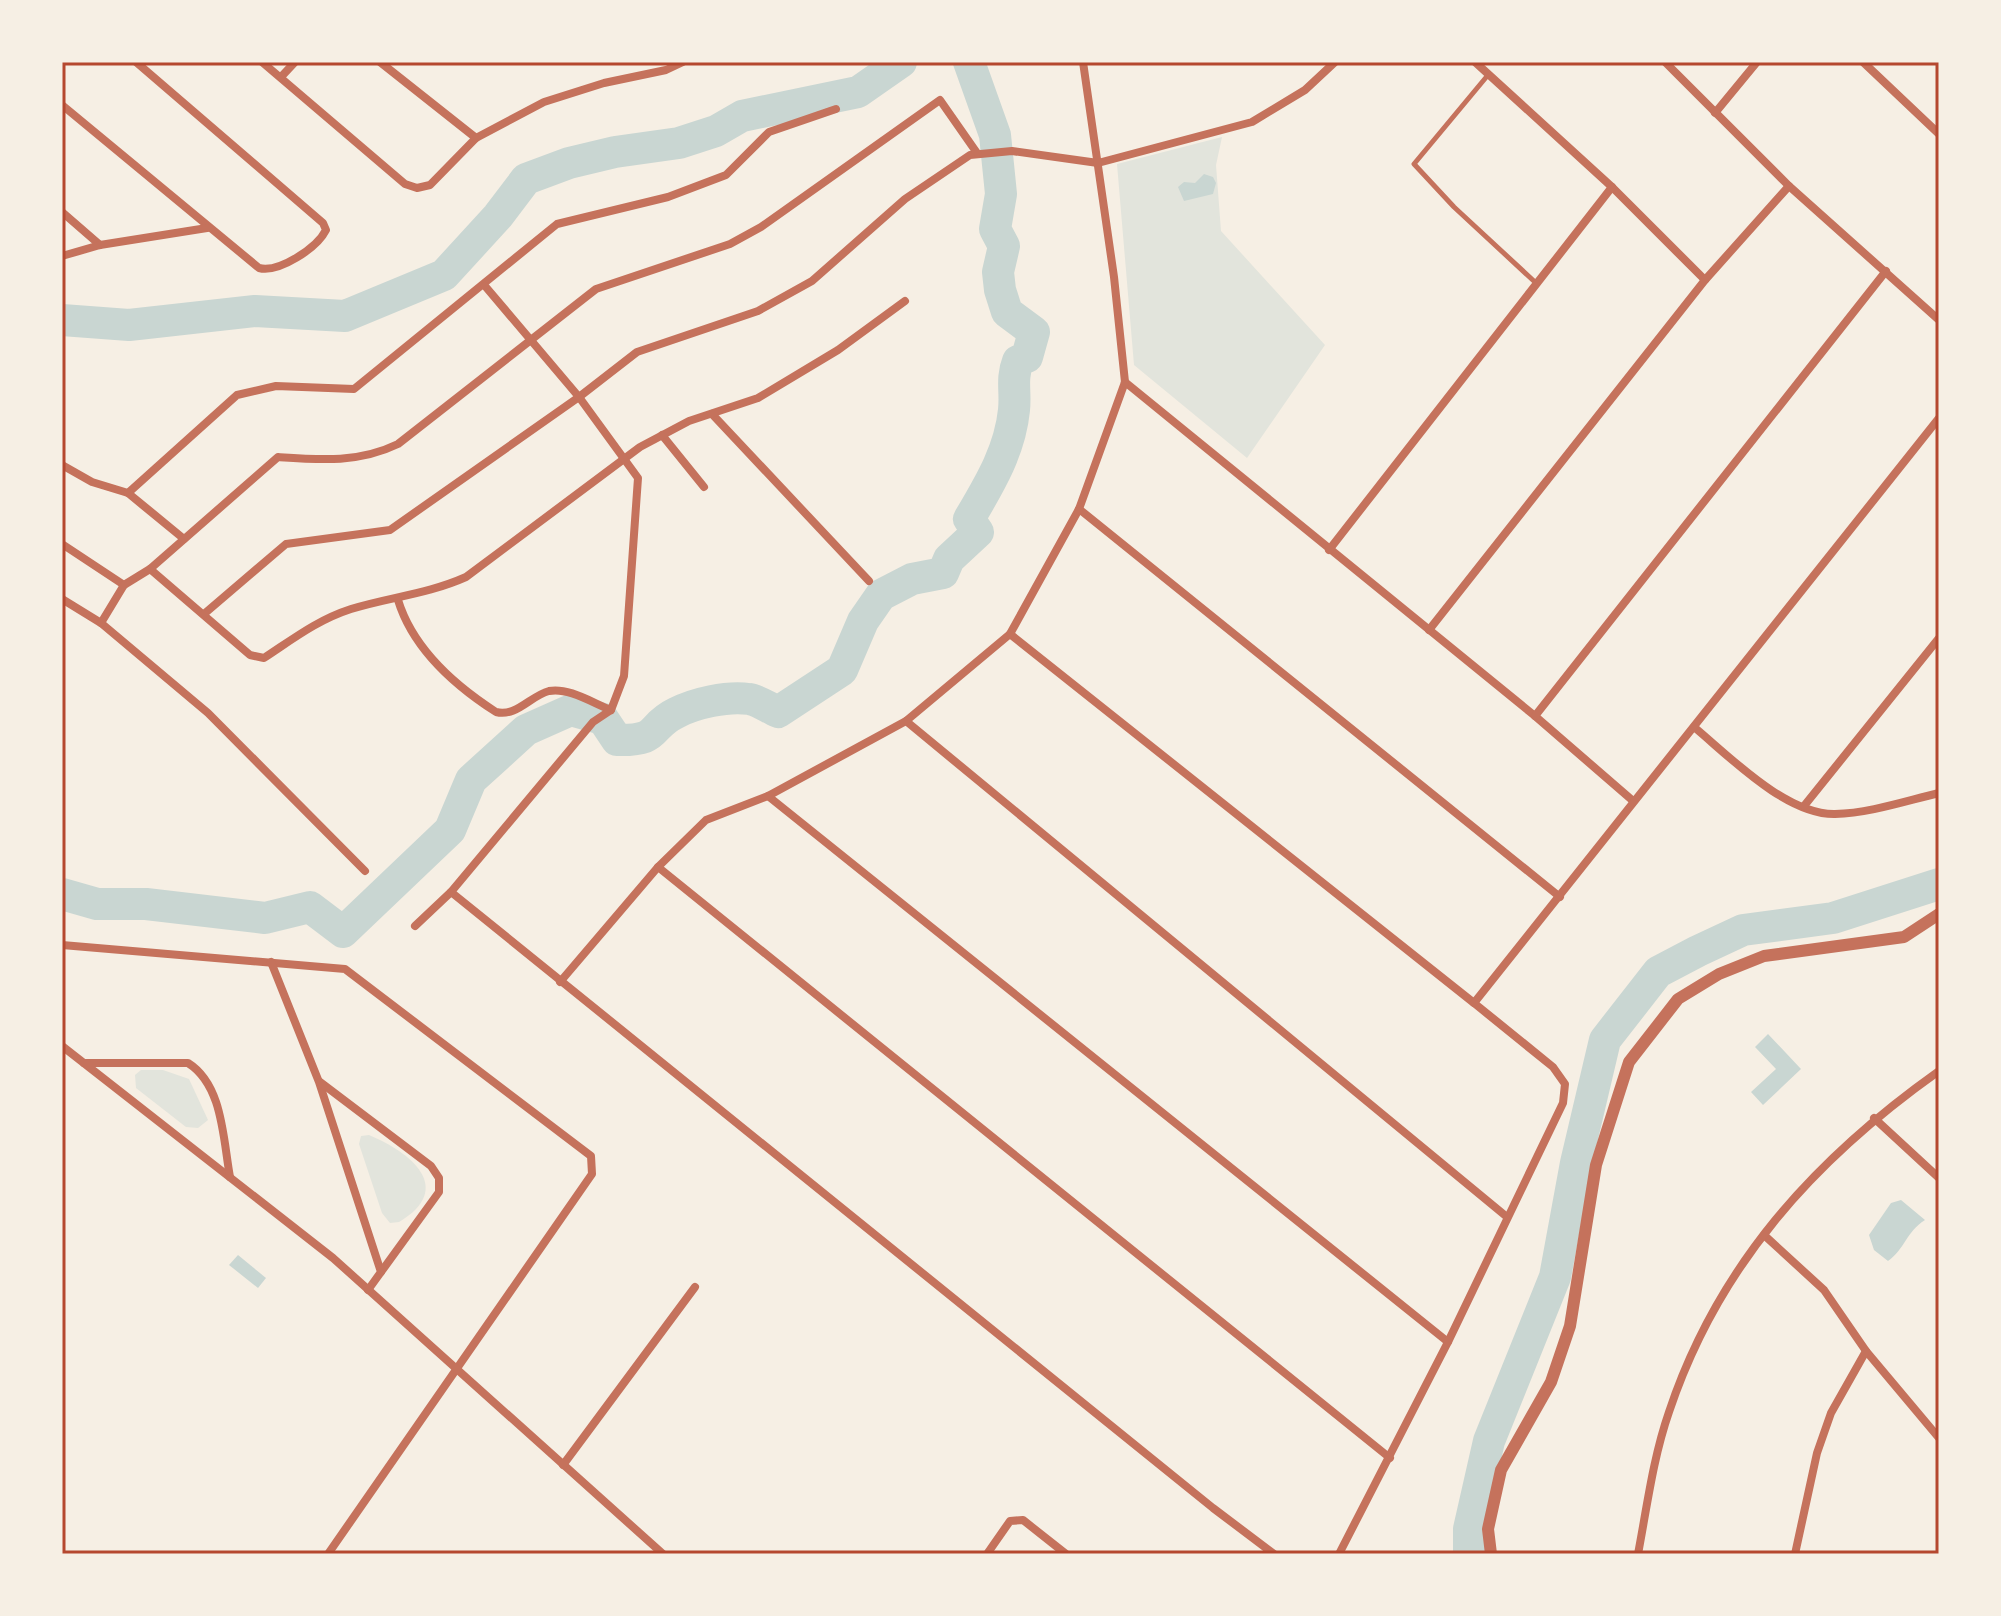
<svg xmlns="http://www.w3.org/2000/svg" width="2001" height="1616" font-family="'Fira Sans',sans-serif">
<style>
.green{fill:#e2e4dc}
.water{fill:#c9d6d2}
.lines{fill:none;stroke-linecap:round;stroke-linejoin:round}
.river{stroke:#c9d6d2;stroke-width:32}
.service{stroke:#c5725c;stroke-width:5}
.minor{stroke:#c5725c;stroke-width:8}
.tertiary{stroke:#c5725c;stroke-width:12}
.neatline{fill:none;stroke:#b5482f;stroke-width:3}
</style>
<rect width="100%" height="100%" fill="#f6efe4"/>
<g class="green">
<polygon points="1222,137 1216,165 1221,231 1325,345 1247,458 1134,365 1117,164"/>
<polygon points="141,1070 163,1070 189,1079 208,1120 198,1128 186,1127 136,1088 135,1075"/>
<path d="M369,1135c41,17 87,53 30,87l-9,1 -8,-10 -23,-69 2,-8z"/>
</g>
<g class="water">
<polygon points="1204,174 1213,177 1216,183 1213,194 1184,201 1178,187 1184,182 1195,183"/>
<polygon points="1768,1034 1801,1069 1763,1105 1751,1092 1776,1069 1755,1047"/>
<path d="M1901,1200l24,20c-19,12 -20,29 -37,41l-14,-11 -5,-15 22,-32z"/>
<polygon points="238,1255 266,1278 258,1288 229,1265"/>
</g>
<g class="lines">
<g class="river">
<polyline points="62,320 129,325 255,311 345,316 444,275 498,216 526,179 569,163 615,152 679,143 716,131 742,116 858,92 901,62"/>
<path d="M62,894l35,10h49l119,14 45,-11 33,25 107,-102 21,-50 55,-50 45,-20 32,9 14,21c45,1 30,-13 59,-27 19,-10 51,-17 73,-14 9,1 20,9 29,13l64,-42 21,-49 18,-26 31,-16 31,-6 6,-14 29,-27 -9,-13c20,-34 41,-68 45,-109 2,-18 -3,-31 4,-49l9,-4 7,-25 -27,-20 -7,-22 -2,-18 6,-26 -9,-17 6,-35 -6,-59 -26,-73"/>
<polyline points="1469,1554 1469,1529 1489,1441 1555,1277 1576,1163 1605,1040 1658,972 1698,951 1743,930 1833,918 1939,884"/>
</g>
<polyline class="service" points="1488,75 1414,164 1454,207 1536,283"/>
<g class="minor">
<polyline points="262,62 405,184 417,188 430,185 476,138 544,102 604,83 666,70 683,62"/>
<polyline points="380,62 476,138"/>
<polyline points="1475,62 1612,187 1705,280"/>
<polyline points="1665,62 1789,186 1939,320"/>
<polyline points="1863,62 1939,134"/>
<polyline points="281,77 295,62"/>
<path d="M62,105l197,163c20,5 58,-20 67,-38l-3,-7 -187,-161"/>
<polyline points="1715,113 1757,62"/>
<polyline points="62,212 100,245"/>
<polyline points="62,256 100,245 207,228"/>
<polyline points="1125,382 1535,716 1632,800"/>
<polyline points="712,414 869,581"/>
<polyline points="662,435 704,487"/>
<polyline points="62,465 92,482 128,493 237,395 276,386 354,389 557,224 668,197 726,175 769,132 836,109"/>
<polyline points="128,493 184,539"/>
<polyline points="1079,509 1560,897"/>
<polyline points="62,544 124,585"/>
<polyline points="1329,550 1612,187"/>
<path d="M150,569l100,86 14,3c29,-19 53,-38 87,-49 39,-12 77,-15 115,-32l174,-130 49,-26 69,-23 80,-48 67,-49"/>
<polyline points="62,599 101,623 208,713 365,871"/>
<path d="M398,600c15,49 56,85 98,112 21,5 34,-16 53,-21 19,-4 44,12 62,19"/>
<polyline points="204,614 286,544 390,530 579,397 637,352 758,311 812,281 905,199 970,155 1012,151 1098,163 1252,122 1305,90 1335,62"/>
<path d="M101,623l23,-38 26,-16 128,-112c43,3 81,6 120,-13l198,-155 134,-45 31,-17 179,-127 37,53"/>
<polyline points="1429,630 1705,280 1789,186"/>
<polyline points="1010,634 1474,1003"/>
<polyline points="1535,716 1886,271"/>
<polyline points="906,721 1507,1217"/>
<path d="M1694,727c35,29 92,88 141,87 35,-1 70,-13 104,-21"/>
<polyline points="768,796 1448,1342"/>
<polyline points="1804,806 1939,638"/>
<polyline points="658,867 1390,1458"/>
<polyline points="451,892 1213,1508 1274,1554"/>
<polyline points="415,926 451,892 593,722 611,710 624,676 638,478 579,397 485,286"/>
<polyline points="62,945 345,969 591,1156 592,1174 328,1554"/>
<polyline points="271,962 319,1082 381,1272 368,1290"/>
<polyline points="560,982 658,867 706,820 768,796 906,721 1010,634 1079,509 1125,382 1114,277 1083,62"/>
<polyline points="62,1046 333,1258 663,1554"/>
<path d="M84,1063h104c35,22 35,76 42,114"/>
<polyline points="320,1082 431,1166 439,1178 439,1192 381,1272"/>
<polyline points="1874,1118 1939,1178"/>
<polyline points="1764,1235 1824,1290 1866,1351 1939,1438"/>
<polyline points="563,1465 695,1287"/>
<polyline points="987,1554 1010,1521 1023,1520 1066,1554"/>
<polyline points="1339,1554 1448,1342 1563,1103 1565,1084 1553,1067 1474,1003 1939,418"/>
<path d="M1638,1554c9,-47 15,-96 31,-142 49,-147 146,-253 270,-341"/>
<polyline points="1795,1554 1817,1453 1831,1413 1866,1351"/>
</g>
<polyline class="tertiary" points="1491,1554 1488,1529 1501,1470 1551,1382 1570,1326 1596,1165 1629,1062 1678,999 1719,974 1764,956 1904,937 1939,914"/>
</g>
<rect width="2001" height="1616" fill="none" stroke="#f6efe4" stroke-width="128"/>
<rect x="64" y="64" width="1873" height="1488" class="neatline"/>
</svg>
